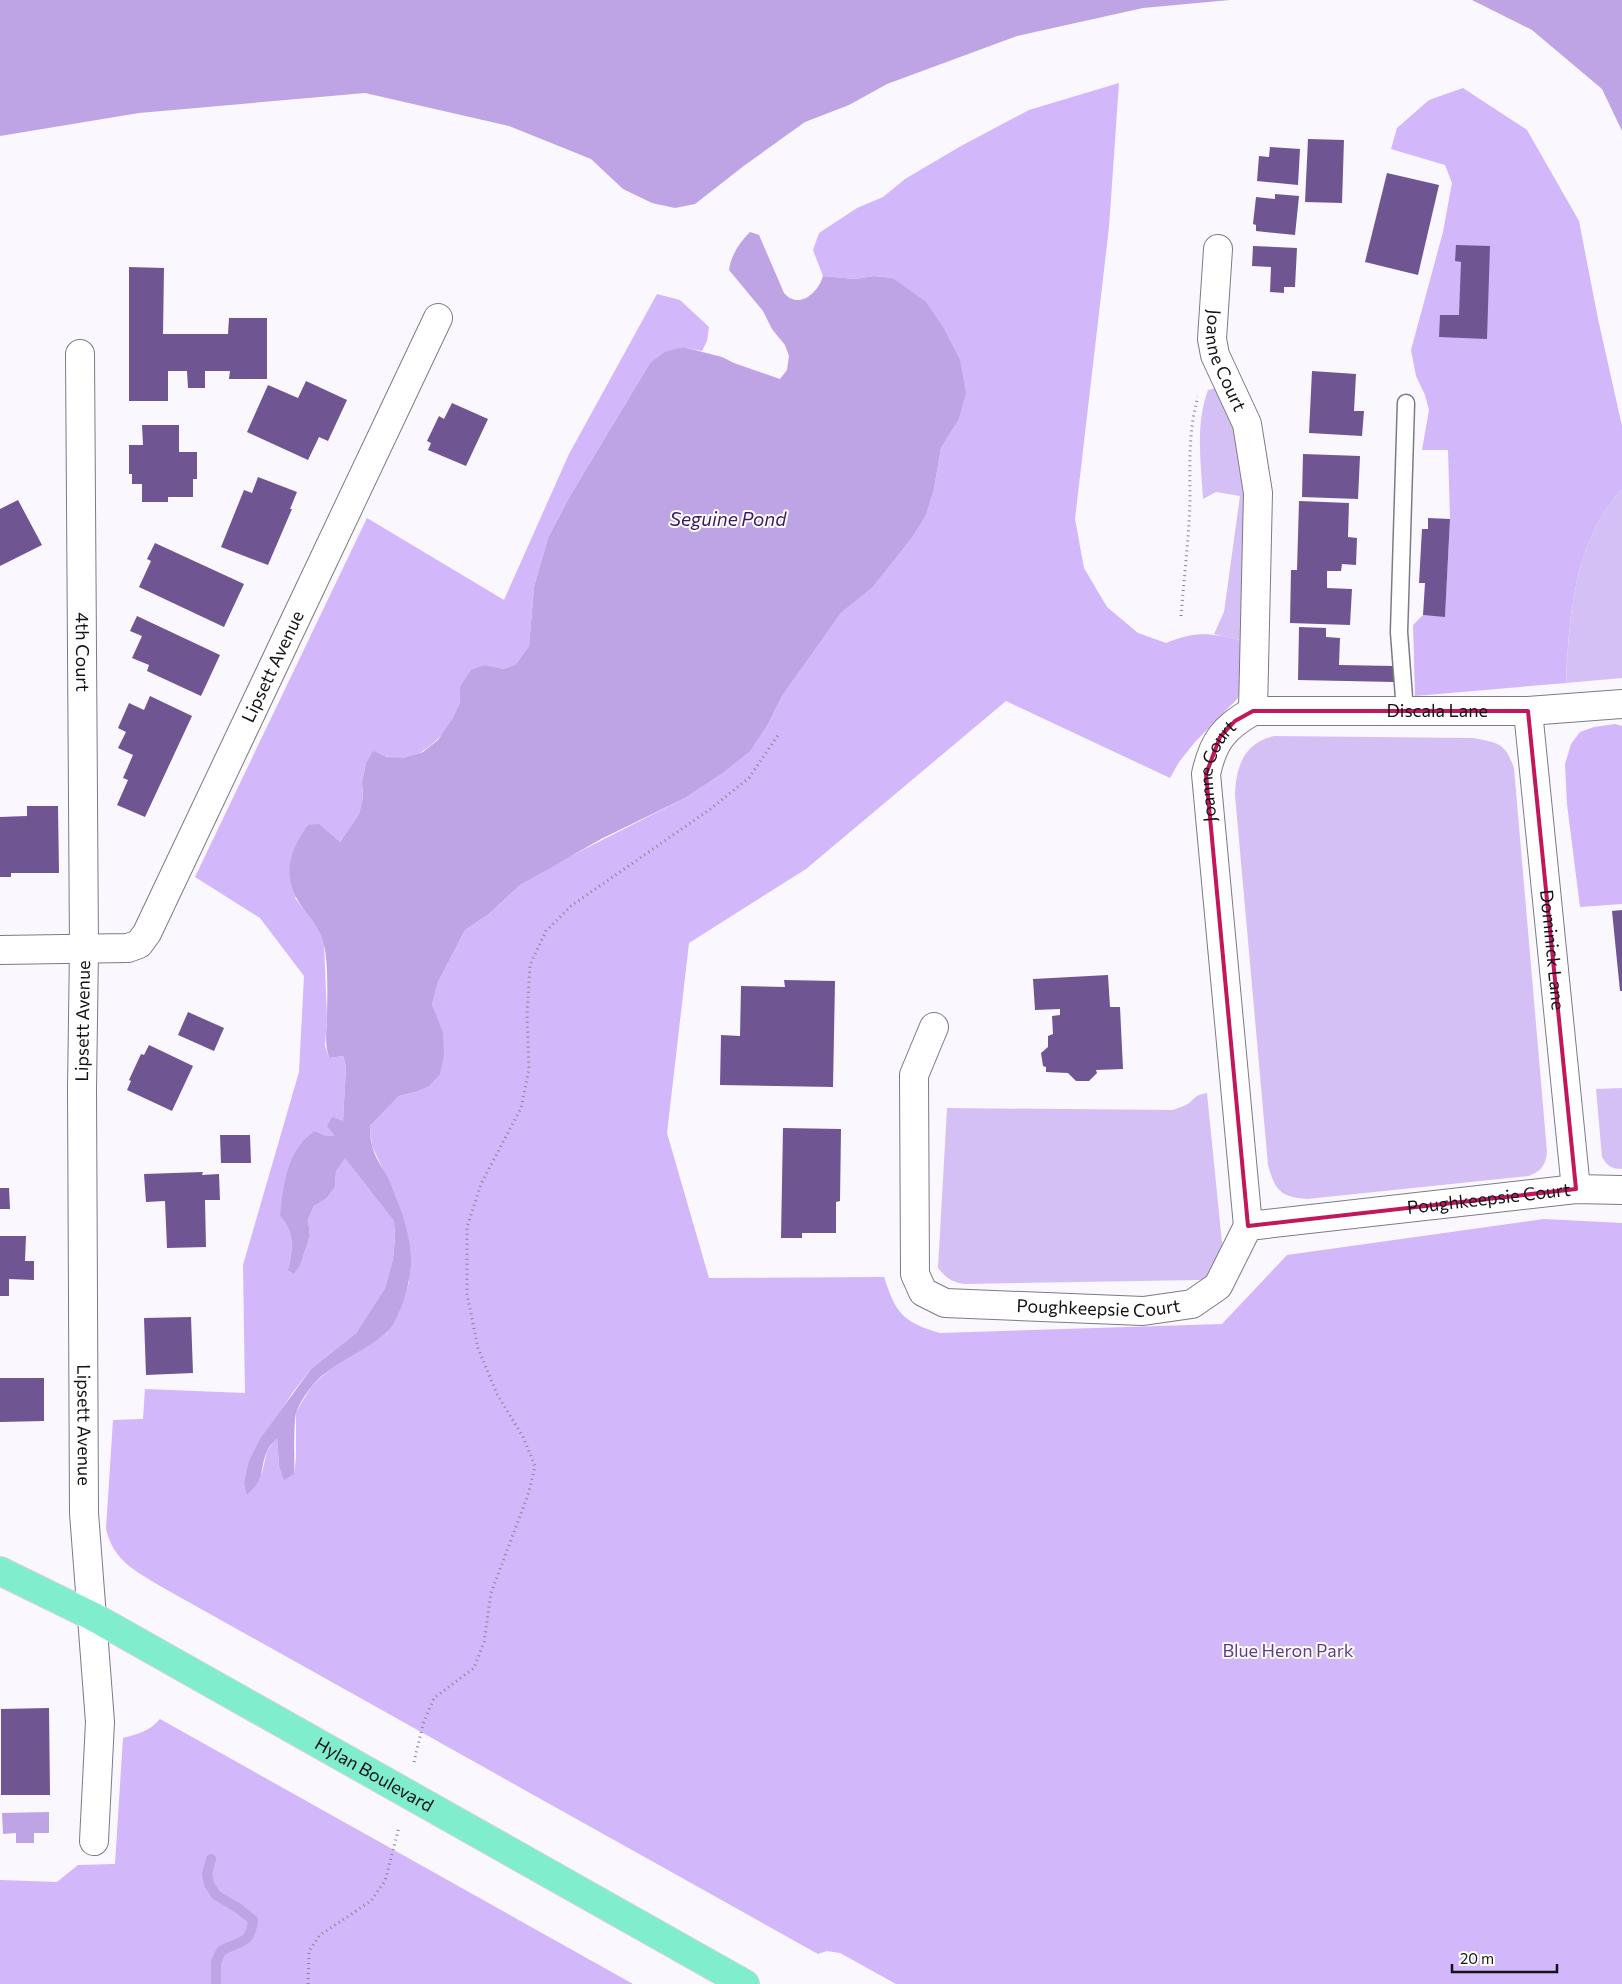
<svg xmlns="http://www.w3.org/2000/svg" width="1622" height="1984" font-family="Commissioner,sans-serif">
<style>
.green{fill:#d5c0f6}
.forest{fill:#d2b7fa}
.water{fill:#bea4e5}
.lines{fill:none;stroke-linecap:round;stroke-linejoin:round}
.stream{stroke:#bea4e5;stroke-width:10}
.building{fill:#6f5692}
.service-casing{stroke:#7e7a84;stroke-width:19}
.minor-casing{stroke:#7e7a84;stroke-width:30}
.primary-casing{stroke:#d5d4d5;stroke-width:30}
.path{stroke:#87858a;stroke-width:3;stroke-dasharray:1 4;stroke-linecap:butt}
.service{stroke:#fff;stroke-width:16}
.minor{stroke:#fff;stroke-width:28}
.primary{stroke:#80eecd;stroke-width:28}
.marked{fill:none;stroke:#c2185b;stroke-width:4;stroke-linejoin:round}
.labels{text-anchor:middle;stroke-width:4;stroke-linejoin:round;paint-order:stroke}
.street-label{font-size:18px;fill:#131215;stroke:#fff}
.park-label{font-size:18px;fill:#5f3c89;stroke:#fff}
.water-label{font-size:19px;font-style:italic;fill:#3d1762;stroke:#fff}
</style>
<rect width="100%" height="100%" fill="#faf7fe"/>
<g class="green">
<path d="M1216,388l28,60 4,102 -8,90 -26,-6 10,-22 16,-116 -24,-4 -13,7c-2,-36 -8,-74 5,-109z"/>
<path d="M1622,489v189l-56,5c3,-67 8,-142 56,-194z"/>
<path d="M1274,736l199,2c25,5 32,4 41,30l33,384c-1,13 -6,19 -18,24l-222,23c-27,-2 -32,-9 -39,-34l-33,-370c1,-29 9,-52 39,-59z"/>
<path d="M1622,1088v81c-10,0 -15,-3 -20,-12l-6,-68z"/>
<path d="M1207,1093l16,160 -11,24 -12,3 -236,4c-12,-2 -18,-6 -26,-16l9,-160 226,2c4,-2 9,-3 13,-5 9,-5 7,-10 21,-12z"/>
</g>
<g class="forest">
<path d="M1119,83l-10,144 -34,292 9,49 23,39 31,26 28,10c30,-12 44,-10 74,-3l1,46 -3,12 -43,44 -16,20 -9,16 -164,-77 -200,168 -117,74 -22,190 42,145 175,-1c12,37 19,45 56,56l282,-9 65,-69 257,-36 78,4v761h-726l-56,-31 -13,-2 -9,3 -658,-368c-26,-16 -46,-25 -54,-57l7,-109 30,-1 2,-30 100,4 -2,-128 56,-193 5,-96 -44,-58 -65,-41 172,-359 137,82 65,-146 88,-160 23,6 29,27 -2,14 -5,10 -20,-4 -32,16 -80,133 -22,42 -14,49 -5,59 -13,18 -12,5 -19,-4 -25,22c0,5 1,11 0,15 -5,23 -33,54 -56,56 -10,2 -22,-3 -31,-6l-7,11 -4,19 1,15 -4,17 -19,28 -8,-6 -37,62 23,30 6,14 3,77 -2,27 4,12 14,-2 3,10 -3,55 -7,15h-10l-11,-5 -30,56 -5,29c15,16 13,34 8,54l13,-7 9,-27 -2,-17 6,-13 12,-7 9,-12 1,-16 9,-14 49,64 1,18 -2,20 -8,29 -29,45 -45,36 -18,23 -15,23 -34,68 2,12 16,-22 5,-22 10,-14 2,28 15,9 2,-16v-46l15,-25 23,-22 53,-32 12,-20 10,-31 -3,-52 -10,-33 -24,-51 -2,-20 29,-30 16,-4 21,-74 -4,-13 6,-23 27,-52 24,-16 31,-29 39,-23 126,-64 35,-23 49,-53 13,-26 59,-83 32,-26 38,-48 23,-50 7,-41 17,-27 -32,-118 -33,-25 -19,-2 -19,3 -32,-3 -10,-26 6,-17 38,-25 26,-11 22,-18 56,-33 68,-36z"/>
<path d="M1463,88l64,42 52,91 19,98 24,107v63c-48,52 -53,127 -56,194l-151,13 -2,-71 10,-10 22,1 5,-97 -2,-69h-26l7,-40 -4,-15 -9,-19 -5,-26 32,-118 9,-49 -7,-18 -54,-16 6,-21 32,-28z"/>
<polygon points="1615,724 1622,726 1622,904 1580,907 1567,804 1565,764 1571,744 1580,732 1594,727"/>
<path d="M160,1719l473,265h-633v-104l57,2 21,-17 37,-1 8,-126c15,-4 27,-7 37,-19z"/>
</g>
<g class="water">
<polygon points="0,0 1230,0 1143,8 1017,36 887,84 849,105 805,122 745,165 695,204 675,208 652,203 623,189 591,159 509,126 365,93 139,113 0,136"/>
<polygon points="1472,0 1622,0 1622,131 1602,89 1532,30"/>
<path d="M750,232l9,3 25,58c15,17 34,0 39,-17l32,3 19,-3 19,2 33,24 17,25 17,33 6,33 -8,28 -17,27 -7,41 -9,27 -14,23 -38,48 -32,26 -59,83 -13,26 -19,29 -30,24 -35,23 -84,41 -81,46 -31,29 -24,16 -27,52 -6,23 11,28 1,22 -4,19 -11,12 -14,6 -16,4 -29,30c1,6 0,13 2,19 2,11 10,22 15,31 11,24 24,57 24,84 0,20 -10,61 -26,74 -34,27 -67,31 -88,76 -4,8 -2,50 -3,64l-10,6 -5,-15 -2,-27c-3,4 -8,8 -10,13 -8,19 -1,29 -21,44l-2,-12 5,-22 11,-22 51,-70 45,-36 29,-45 8,-29 2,-20 -1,-18 -49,-63 -9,13 -1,16 -9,12 -12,7 -6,13 2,17 -9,27 -7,11 -6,-4c5,-20 7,-38 -8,-54 3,-29 7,-68 35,-85l11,5h9l-8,-10 5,-9 11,4 3,-55 -3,-10 -14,2c-4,-13 -3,-24 -2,-37 0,-22 2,-60 -4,-80 -7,-24 -29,-34 -33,-63 -3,-19 7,-38 18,-53l11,-1 21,18 19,-28 4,-17 -1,-15 4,-19 7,-12 14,6 17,1 19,-6 15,-12 15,-22 7,-15v-16l11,-17 14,-5 19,4 12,-5 13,-18 5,-59 14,-49 22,-42 80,-133 15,-11 18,-5 39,10 12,6 46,16 7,-9 2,-14 -4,-11 -13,-16 -9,-18 -34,-41c2,-15 11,-28 21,-38z"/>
<polygon points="49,1812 49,1833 34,1833 34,1843 16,1843 16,1833 3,1834 2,1813"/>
</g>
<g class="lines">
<path class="stream" d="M211,1859l-4,15 2,10 7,11 22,13 15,12c-3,26 -13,20 -32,31l-5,11v22"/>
</g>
<g class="building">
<polygon points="1308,139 1344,140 1342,203 1305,202"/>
<polygon points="1270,147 1300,149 1298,185 1257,181 1259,156 1269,157"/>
<polygon points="1387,173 1439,185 1418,275 1365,262"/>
<polygon points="1275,194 1299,196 1295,235 1256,231 1256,225 1253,224 1256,197 1275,199"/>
<polygon points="1456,245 1490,246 1487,339 1439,337 1440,315 1459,315 1461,262 1455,261"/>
<polygon points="1253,246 1297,248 1295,287 1284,287 1284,293 1270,292 1271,267 1252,266"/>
<polygon points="129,267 164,268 163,334 228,334 229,318 267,318 267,379 229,379 230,371 205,371 205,388 188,388 187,371 168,371 168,401 129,401"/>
<polygon points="1312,371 1356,374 1354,411 1364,411 1362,436 1309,433"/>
<polygon points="306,381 347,400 328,441 319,437 308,460 247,432 268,385 298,398"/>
<polygon points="452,403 488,419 466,466 428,450 431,443 427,441 439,416 444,419"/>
<polygon points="142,425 179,425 179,452 197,452 197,479 193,479 193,497 168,497 168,502 142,502 142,484 132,484 132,474 129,474 129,445 143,445"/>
<polygon points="1303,454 1360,456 1358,499 1302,497"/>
<polygon points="258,477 297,492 290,509 292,509 268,565 221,547 244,490 252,493"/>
<polygon points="18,500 42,545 0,566 0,509"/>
<polygon points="1299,501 1349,503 1348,537 1357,538 1356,565 1342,564 1341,571 1327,571 1327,588 1352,589 1350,625 1290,623 1291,570 1297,570"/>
<polygon points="1428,518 1450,519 1445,617 1423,615 1425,583 1419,583 1422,529 1428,529"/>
<polygon points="155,543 244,584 224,627 139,587 151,561 147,559"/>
<polygon points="137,616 220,655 201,696 147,671 149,665 132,658 142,636 130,631"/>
<polygon points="1299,627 1326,628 1326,637 1340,638 1339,665 1394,666 1394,682 1298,680"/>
<polygon points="150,696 192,716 145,817 117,805 128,780 123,778 133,755 118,748 126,732 118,728 129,703 144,710"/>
<polygon points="27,806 58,806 59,873 11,873 11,877 0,877 0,817 27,816"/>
<polygon points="1622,910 1622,991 1620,991 1612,911"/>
<polygon points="1108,975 1110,1007 1120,1007 1123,1069 1096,1070 1097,1073 1089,1081 1076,1081 1068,1073 1046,1072 1046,1067 1043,1066 1041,1053 1048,1047 1048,1036 1053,1034 1052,1016 1060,1015 1060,1009 1035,1010 1033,979"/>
<polygon points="784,980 835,981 833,1087 720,1085 721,1035 740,1036 741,986 785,987"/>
<polygon points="188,1012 224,1028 214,1051 178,1035"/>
<polygon points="149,1045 193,1066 172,1111 127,1090 131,1081 129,1080 141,1054 144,1055"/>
<polygon points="783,1128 841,1129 840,1201 836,1202 836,1233 802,1233 802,1238 781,1238"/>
<polygon points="220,1135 250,1135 251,1163 221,1163"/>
<polygon points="203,1172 202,1175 219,1174 220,1200 205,1200 206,1247 167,1248 165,1201 146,1202 144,1174"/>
<polygon points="0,1188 9,1188 10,1209 0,1209"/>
<polygon points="0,1236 26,1236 25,1261 34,1261 34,1280 9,1279 9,1296 0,1296"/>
<polygon points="191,1317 193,1373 146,1375 144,1318"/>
<polygon points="0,1378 44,1378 44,1421 0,1422"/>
<polygon points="49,1708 50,1795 1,1795 1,1709"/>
</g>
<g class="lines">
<g class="service-casing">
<polyline id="service" points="1405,711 1399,632 1406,403"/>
</g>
<g class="minor-casing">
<g id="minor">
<path id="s1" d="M1218,249l-6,90 3,16 32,69 11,69 -5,218"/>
<path id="s2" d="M80,354l4,595 -2,140 2,424 16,209 -6,119"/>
<path id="s3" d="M1528,711l48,478"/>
<path id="s4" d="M0,950l128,-2 11,-4 8,-11 291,-615"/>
<path id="s5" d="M934,1027l-20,48 1,199 8,18 22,11 198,8 49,-7 26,-18 30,-60 328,-37 46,1"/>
<path id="s6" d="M1248,1226l-42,-452c7,-32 17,-46 47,-63h275l94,-7"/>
</g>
</g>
<g class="primary-casing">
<g id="primary">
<path id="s7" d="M0,1571l92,45 653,368"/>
</g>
</g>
<g class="path">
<path d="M1181,616c3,-39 8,-77 9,-116 0,-35 -2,-69 8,-103"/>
<polyline points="414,1762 423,1724 434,1698 474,1668 484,1642 491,1593 528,1495 535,1466 523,1437 497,1394 478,1348 467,1294 467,1227 481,1184 521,1108 529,1069 527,1015 530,965 546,931 571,906 709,810 749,778 778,735"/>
<polyline points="308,1984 309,1951 320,1935 371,1901 385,1881 399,1827"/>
</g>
<use href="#service" class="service"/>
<use href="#minor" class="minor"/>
<use href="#primary" class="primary"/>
</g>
<path class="marked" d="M1253,711h275l48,478 -328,37 -42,-452 14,-37 15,-16z"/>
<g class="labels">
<g class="street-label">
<text dy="6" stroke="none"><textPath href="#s1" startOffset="114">Joanne Court</textPath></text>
<text dy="6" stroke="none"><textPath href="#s2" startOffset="298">4th Court</textPath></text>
<text dy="6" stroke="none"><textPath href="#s4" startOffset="448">Lipsett Avenue</textPath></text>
<text dy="6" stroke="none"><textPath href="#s6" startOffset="720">Discala Lane</textPath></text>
<text dy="6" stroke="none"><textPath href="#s6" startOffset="459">Joanne Court</textPath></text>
<text dy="6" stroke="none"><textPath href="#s3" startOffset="240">Dominick Lane</textPath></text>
<text transform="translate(83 1021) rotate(-89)" y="6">Lipsett Avenue</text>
<text dy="6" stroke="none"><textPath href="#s5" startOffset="884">Poughkeepsie Court</textPath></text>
<text dy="6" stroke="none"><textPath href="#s5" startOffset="449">Poughkeepsie Court</textPath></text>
<text dy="6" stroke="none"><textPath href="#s2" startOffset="1071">Lipsett Avenue</textPath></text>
<text dy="6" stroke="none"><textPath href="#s7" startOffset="426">Hylan Boulevard</textPath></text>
</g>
<g class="park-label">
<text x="1288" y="1657">Blue Heron Park</text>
</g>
<g class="water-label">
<text x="728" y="526">Seguine Pond</text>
</g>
</g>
<path d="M1452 1964v8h105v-8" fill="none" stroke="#131215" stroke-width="2.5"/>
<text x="1460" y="1964" font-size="15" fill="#131215" stroke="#ffffff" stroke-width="4" paint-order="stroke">20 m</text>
</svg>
